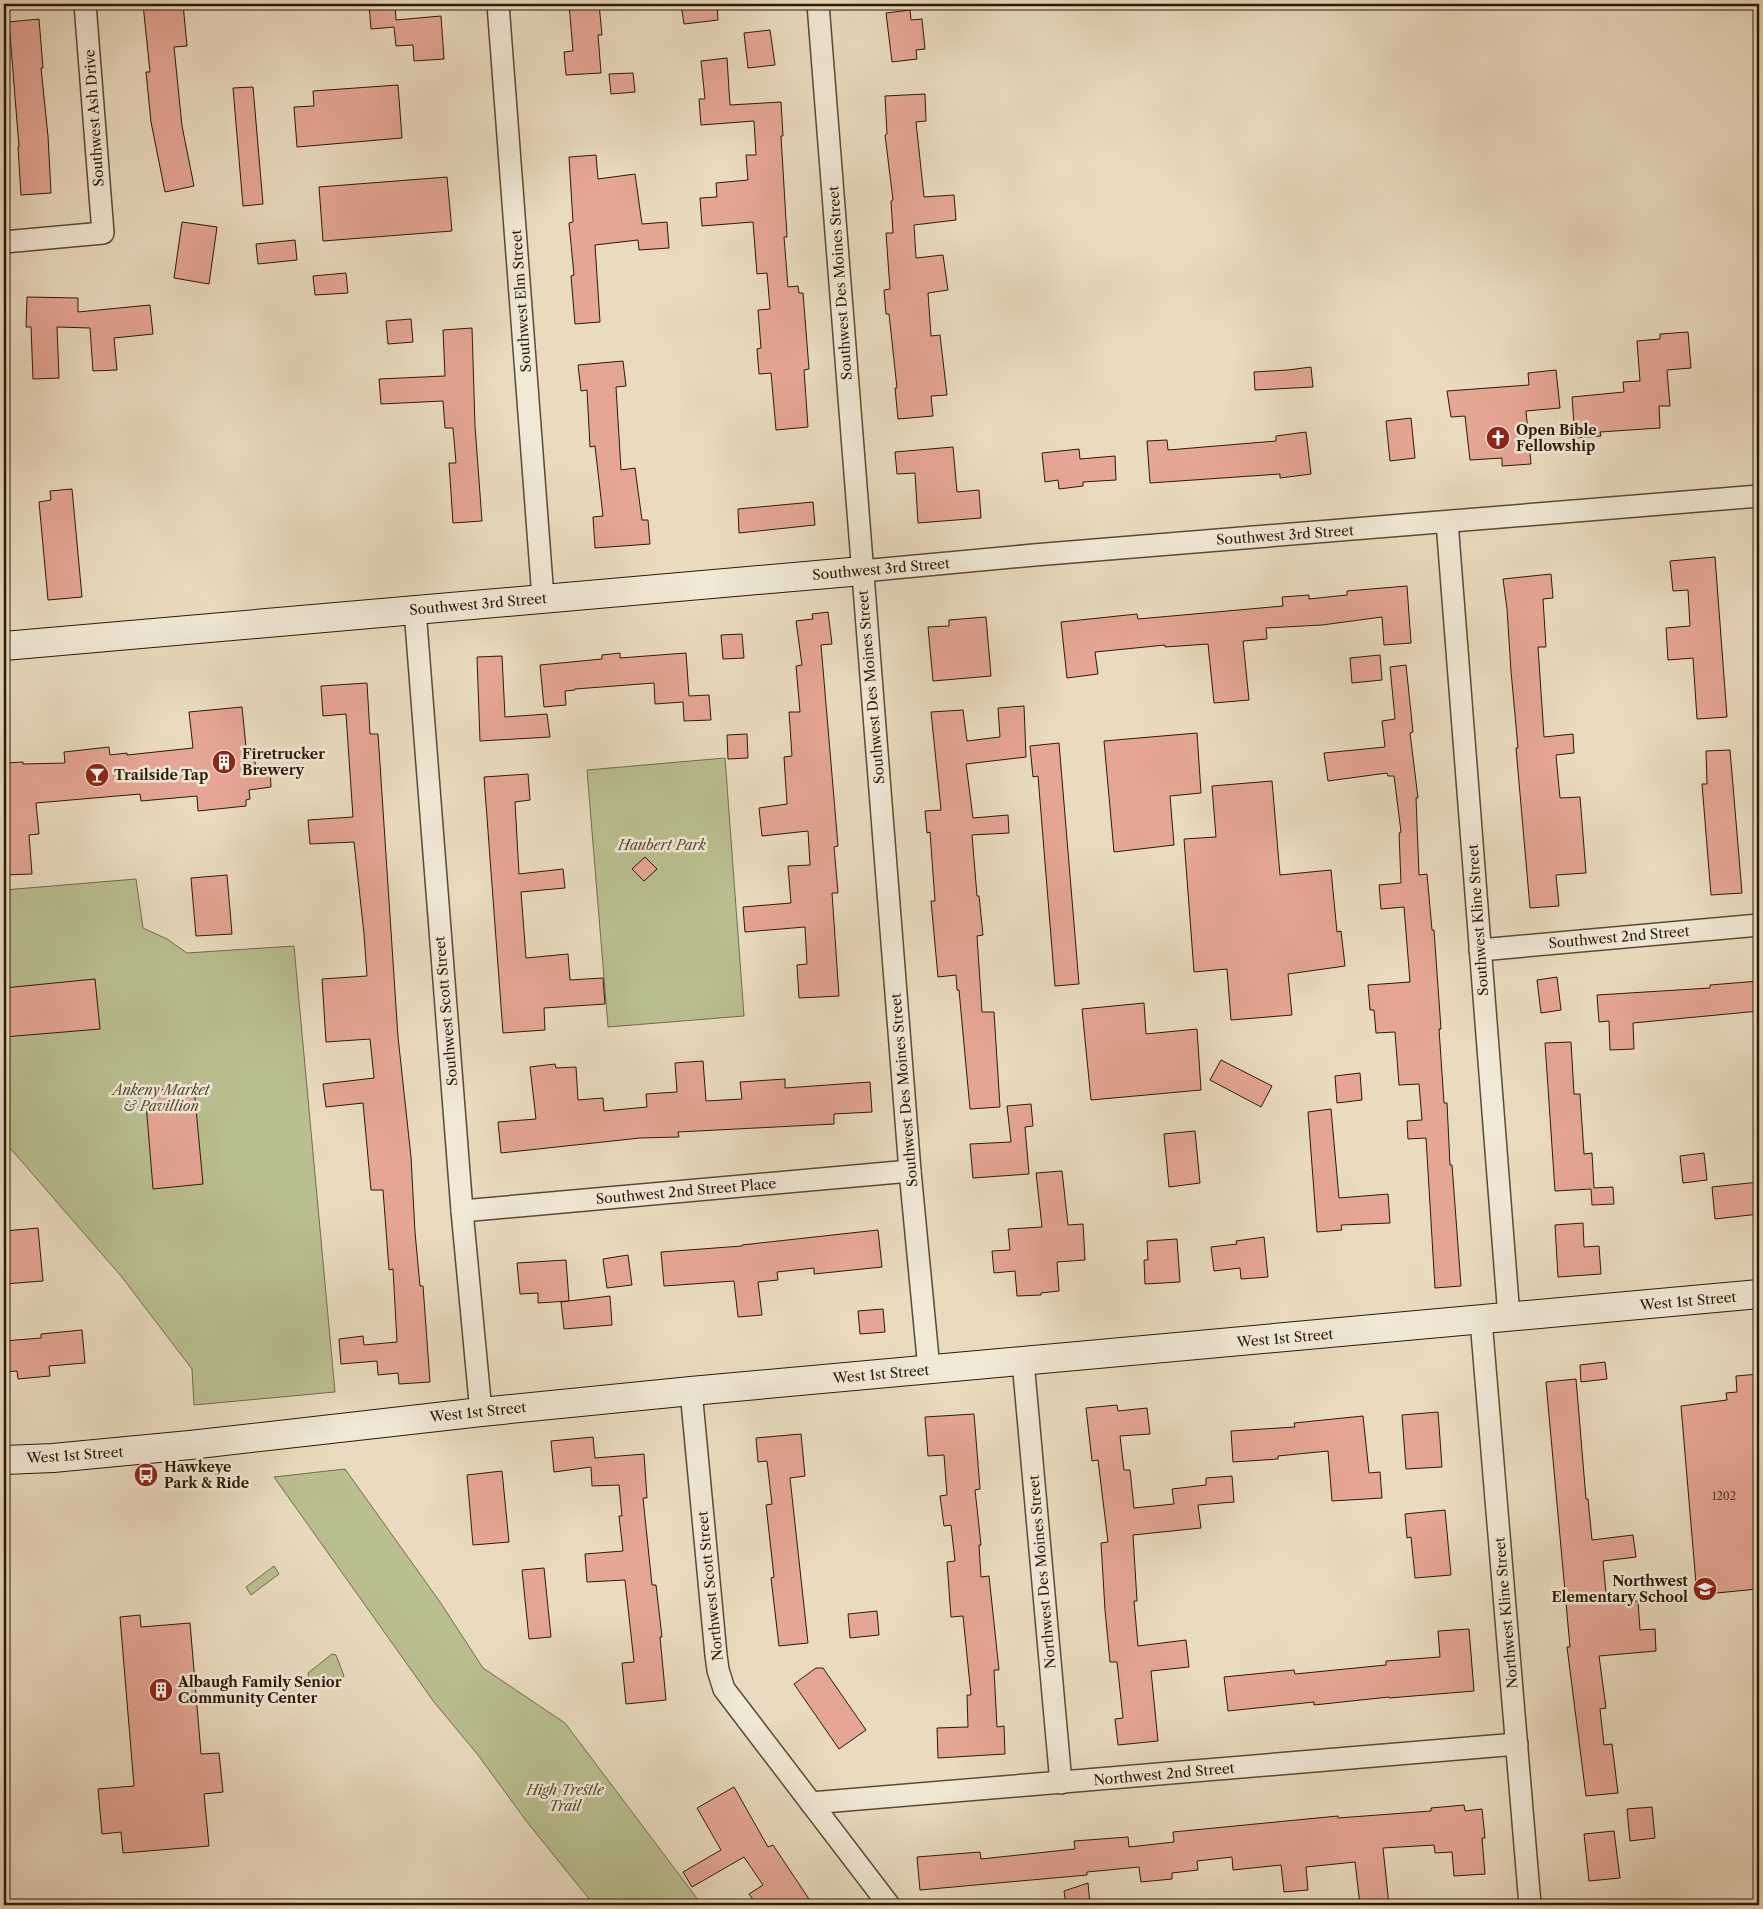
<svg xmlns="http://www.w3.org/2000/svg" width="1763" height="1909" font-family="'Libre Caslon Text',serif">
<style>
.green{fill:#babf90;stroke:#726c4c}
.building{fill:#e6a695;stroke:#2a1a07}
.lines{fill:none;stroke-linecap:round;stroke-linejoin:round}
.street-casing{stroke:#5a4a35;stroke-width:24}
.secondary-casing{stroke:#2a1a07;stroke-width:30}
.street{stroke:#f1e8d6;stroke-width:21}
.secondary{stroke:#f1e8d6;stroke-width:28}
.labels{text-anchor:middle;stroke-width:5;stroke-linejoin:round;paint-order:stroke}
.number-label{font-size:11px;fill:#593d2a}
.street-label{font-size:14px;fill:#2a1a07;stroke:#f1e8d6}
.poi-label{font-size:14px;font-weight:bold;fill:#2a1a07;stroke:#f1e8d6;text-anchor:start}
.park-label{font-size:14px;font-style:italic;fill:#554c30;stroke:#f1e8d6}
</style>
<rect width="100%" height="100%" fill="#eadbc0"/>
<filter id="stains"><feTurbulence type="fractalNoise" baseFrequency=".004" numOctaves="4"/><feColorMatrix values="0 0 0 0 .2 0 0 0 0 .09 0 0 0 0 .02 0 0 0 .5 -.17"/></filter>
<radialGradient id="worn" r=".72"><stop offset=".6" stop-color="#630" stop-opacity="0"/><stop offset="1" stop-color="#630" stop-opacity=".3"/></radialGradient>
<g class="green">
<polygon points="725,758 744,1016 608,1027 587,770"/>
<polygon points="136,879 143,928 167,939 187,953 294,946 335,1392 194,1405 192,1369 121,1276 4,1141 4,890"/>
<polygon points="345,1469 440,1602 483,1668 565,1723 702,1905 594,1905 527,1822 478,1755 434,1702 274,1477"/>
<polygon points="274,1566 279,1574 251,1595 246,1587"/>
<polygon points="332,1654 336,1655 344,1676 340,1681 314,1682 309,1679 308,1673"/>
</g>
<g class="building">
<polygon points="143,4 183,4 187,46 174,47 182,126 194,186 165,192 151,122 146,72 150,72"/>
<polygon points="395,4 396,20 441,16 444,59 414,61 413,45 396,46 394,27 371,29 369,5"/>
<polygon points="569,4 599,4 602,35 598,35 601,73 566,75 564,52 573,51"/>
<polygon points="681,4 717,4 718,20 684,24"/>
<polygon points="910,10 911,20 922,19 925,49 916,50 917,59 892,62 886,13"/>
<polygon points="39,19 43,68 41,68 48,136 51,193 21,195 18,147 19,147 9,22"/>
<polygon points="770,30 775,65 748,68 744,33"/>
<polygon points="727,58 730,105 781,102 783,136 781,136 787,237 784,237 788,287 798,286 799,293 803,293 809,369 804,370 808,427 776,430 771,373 759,374 757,349 761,348 758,310 770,309 767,273 757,274 753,222 702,226 700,198 717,197 716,183 748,180 746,155 756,155 754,121 701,125 699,99 705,99 701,61"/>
<polygon points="633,73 635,92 611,94 609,74"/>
<polygon points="398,85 402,138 297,147 294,107 314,106 313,91"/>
<polygon points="253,87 263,204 243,206 233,88"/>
<polygon points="925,94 926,121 916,122 924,197 954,195 956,220 914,225 916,258 943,255 948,290 928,293 931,336 940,335 947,395 931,396 933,416 898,419 895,388 897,388 889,314 886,314 884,290 890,289 886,233 893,233 891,201 893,200 885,135 887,134 885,96"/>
<polygon points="596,155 598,179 635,174 642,224 667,222 669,248 639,250 638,240 595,245 600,322 575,324 571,276 574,275 569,223 573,222 569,157"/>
<polygon points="447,177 452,231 323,241 319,187"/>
<polygon points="182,222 217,227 209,284 174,278"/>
<polygon points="295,240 297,260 258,264 256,244"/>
<polygon points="346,273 348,293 315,295 313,276"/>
<polygon points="27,297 78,298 78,312 150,305 153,334 114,338 117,370 93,371 90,328 57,327 59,378 33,379 31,327 26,327"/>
<polygon points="411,319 413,342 388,344 386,321"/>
<polygon points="472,328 475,426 482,521 453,523 449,463 456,463 453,428 445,428 443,401 381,404 379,379 445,376 443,330"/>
<polygon points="1688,332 1691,368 1667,370 1670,406 1659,406 1660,428 1600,432 1601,436 1575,438 1572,397 1624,392 1623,382 1640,381 1637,341 1660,339 1660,334"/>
<polygon points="623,361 626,386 616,387 621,470 635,468 642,520 648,520 650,544 595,548 593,517 603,516 595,446 590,447 587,390 581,391 578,365"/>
<polygon points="1311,367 1313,387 1255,390 1254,372 1288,370"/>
<polygon points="1556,370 1560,408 1526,411 1531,464 1502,466 1502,458 1470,460 1465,416 1451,417 1447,391 1529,385 1528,373"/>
<polygon points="1411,418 1415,458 1390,461 1386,421"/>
<polygon points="1306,432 1311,474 1280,478 1280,474 1150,483 1147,441 1167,440 1168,450 1276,441 1276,436"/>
<polygon points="953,447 957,492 979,490 981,518 918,523 915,473 897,474 895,452"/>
<polygon points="1079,449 1080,459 1115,456 1116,480 1083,482 1083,486 1059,489 1058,480 1045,482 1042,453"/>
<polygon points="72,489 82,597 48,600 39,502 51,500 50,491"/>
<polygon points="813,502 815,525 739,533 738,509"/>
<polygon points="1715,557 1727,717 1697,719 1693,658 1668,660 1666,628 1690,626 1688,590 1673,591 1670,561"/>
<polygon points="1551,574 1553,598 1543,599 1546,647 1538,647 1544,737 1573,734 1574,753 1556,755 1560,798 1580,797 1586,873 1556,875 1559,906 1530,908 1516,748 1518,748 1511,671 1507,609 1503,579"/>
<polygon points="1407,586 1411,643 1384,645 1382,617 1322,625 1266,628 1267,639 1243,641 1249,700 1214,703 1208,644 1165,647 1165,645 1095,652 1098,674 1067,678 1061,622 1137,614 1138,619 1283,606 1282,597 1309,595 1309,599 1347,595 1347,591"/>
<polygon points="828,612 832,644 821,645 838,846 834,847 838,893 832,893 839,996 799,998 797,965 807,964 805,927 745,932 743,907 791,903 788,866 810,865 808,831 762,836 759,808 787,804 784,757 792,756 789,712 800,712 796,666 802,665 796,621 813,619 812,614"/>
<polygon points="986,617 991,676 933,681 928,627 949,626 949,620"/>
<polygon points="742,634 744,658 723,659 721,635"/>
<polygon points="620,653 620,658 686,653 689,696 709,695 711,720 684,721 683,702 655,704 654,683 575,689 575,690 565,691 566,705 544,707 540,665 602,659 602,655"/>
<polygon points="1380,655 1382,680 1352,683 1350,658"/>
<polygon points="502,656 505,717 547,714 550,737 480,741 477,657"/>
<polygon points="1406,665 1413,732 1410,733 1418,798 1416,798 1419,875 1427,874 1432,930 1434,930 1441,1029 1439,1029 1444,1103 1447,1103 1450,1165 1452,1165 1461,1286 1435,1288 1426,1138 1408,1139 1407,1121 1422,1120 1419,1084 1399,1085 1395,1032 1376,1033 1374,1010 1370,1010 1368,985 1410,982 1404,907 1381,909 1379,885 1401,883 1399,833 1401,832 1394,776 1388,776 1387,773 1328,781 1324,753 1385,747 1382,721 1395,719 1390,667"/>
<polygon points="367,683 370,734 378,734 398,1037 411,1157 415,1232 420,1286 423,1286 430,1382 399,1384 398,1373 378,1375 377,1361 341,1364 339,1339 363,1336 364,1345 397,1342 393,1269 389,1270 383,1190 371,1190 363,1103 326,1107 323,1084 374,1078 370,1039 326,1042 322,979 367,976 364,934 354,842 310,844 308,820 353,817 346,714 323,716 321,686"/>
<polygon points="1024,706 1026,757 966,764 973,818 1008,815 1009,833 972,835 977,896 979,896 983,935 977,936 982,1012 994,1012 1000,1107 970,1109 959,990 957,990 956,975 938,977 931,901 935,901 930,832 927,833 925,811 941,810 931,712 963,710 967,741 1000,737 998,708"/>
<polygon points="242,707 247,757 254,756 256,768 270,768 271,787 249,790 250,799 246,800 246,806 198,811 197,796 141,801 140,794 36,803 39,834 29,835 32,874 4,875 4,802 9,802 5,763 23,762 23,764 65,763 64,752 109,747 110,755 127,753 127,755 193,748 189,712"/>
<polygon points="1197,733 1201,793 1170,796 1174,845 1114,852 1104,741"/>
<polygon points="747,734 748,758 728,759 727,735"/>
<polygon points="1059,743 1079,984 1055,986 1038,776 1033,777 1030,746"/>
<polygon points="1730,750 1742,893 1711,895 1702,784 1707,784 1706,751"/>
<polygon points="528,774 530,800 515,802 519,874 563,869 565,888 521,892 526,958 568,954 570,980 603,978 605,1004 544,1008 545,1030 503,1033 484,777"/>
<polygon points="1272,781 1280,875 1331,870 1337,932 1341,931 1345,966 1288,974 1292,1015 1231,1020 1227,969 1194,972 1184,839 1216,837 1212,786"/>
<polygon points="645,857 657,869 644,881 632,869"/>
<polygon points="227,875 232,934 196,936 191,878"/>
<polygon points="1557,977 1561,1010 1541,1013 1537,980"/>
<polygon points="95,979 100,1029 4,1037 4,988"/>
<polygon points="1759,981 1759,1011 1633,1023 1634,1049 1610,1050 1609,1021 1599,1022 1597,995 1710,988 1710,985"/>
<polygon points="1144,1003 1146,1034 1197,1029 1201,1090 1091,1100 1082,1009"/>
<polygon points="1571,1042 1574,1094 1580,1094 1584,1154 1592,1153 1594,1188 1613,1187 1614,1204 1592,1205 1591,1189 1555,1191 1545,1043"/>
<polygon points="1221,1060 1272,1086 1261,1107 1210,1080"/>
<polygon points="703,1061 706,1101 742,1099 740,1082 785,1079 785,1088 870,1082 872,1112 834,1114 834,1124 678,1132 679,1137 640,1138 501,1153 498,1122 536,1119 530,1067 555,1064 556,1068 576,1067 578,1100 603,1098 604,1111 647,1107 646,1094 677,1092 675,1063"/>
<polygon points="1360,1073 1362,1100 1337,1103 1335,1076"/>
<polygon points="194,1087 203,1184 153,1189 145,1091"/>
<polygon points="1031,1104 1033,1126 1025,1127 1029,1174 973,1178 970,1144 1011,1142 1007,1106"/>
<polygon points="1331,1109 1339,1198 1388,1194 1390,1223 1341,1225 1342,1230 1317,1232 1308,1112"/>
<polygon points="1195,1131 1200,1183 1169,1187 1164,1134"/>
<polygon points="1704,1153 1707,1180 1683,1183 1680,1156"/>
<polygon points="1062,1171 1068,1225 1083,1224 1085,1260 1057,1262 1059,1291 1041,1293 1041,1295 1017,1296 1015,1271 994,1273 992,1251 1010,1250 1008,1229 1042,1227 1036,1173"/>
<polygon points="1759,1182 1759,1214 1715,1219 1712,1187"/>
<polygon points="1583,1223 1584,1247 1599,1246 1601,1274 1558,1277 1555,1225"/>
<polygon points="38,1228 43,1281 4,1284 4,1231"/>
<polygon points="878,1230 882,1267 814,1274 814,1268 777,1272 778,1280 758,1282 762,1315 738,1317 734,1281 664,1286 661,1252 742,1246 742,1245"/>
<polygon points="1264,1237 1268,1277 1241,1279 1240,1268 1214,1271 1211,1247 1237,1244 1236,1241"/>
<polygon points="1177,1239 1180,1282 1145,1284 1144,1260 1148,1260 1147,1241"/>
<polygon points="628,1255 632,1285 607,1288 603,1259"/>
<polygon points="566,1260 569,1301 538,1303 538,1293 520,1294 517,1263"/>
<polygon points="610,1296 612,1325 564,1329 561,1302"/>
<polygon points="883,1309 885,1332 860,1334 858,1311"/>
<polygon points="82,1330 85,1363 49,1366 50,1376 18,1379 17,1371 4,1372 4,1341 41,1338 41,1334"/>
<polygon points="1605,1362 1607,1379 1581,1382 1580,1365"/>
<polygon points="1759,1374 1759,1585 1757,1585 1757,1589 1697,1595 1681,1406 1727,1400 1726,1393 1737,1392 1736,1376"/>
<polygon points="1576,1379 1586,1499 1588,1499 1592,1540 1633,1535 1636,1557 1603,1561 1607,1603 1638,1601 1640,1630 1655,1629 1656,1651 1599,1656 1606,1708 1600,1709 1604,1745 1612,1744 1618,1793 1586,1796 1567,1647 1570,1647 1546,1382"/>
<polygon points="1117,1405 1118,1411 1147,1408 1150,1434 1120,1436 1124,1470 1130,1470 1134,1508 1174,1504 1172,1489 1206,1485 1206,1478 1232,1476 1234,1502 1198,1505 1201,1528 1133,1535 1137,1601 1134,1601 1138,1646 1186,1640 1189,1667 1151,1671 1158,1741 1118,1745 1115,1719 1123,1718 1117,1662 1110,1662 1105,1610 1101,1543 1108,1542 1098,1460 1092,1461 1086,1408"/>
<polygon points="1438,1412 1442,1467 1406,1469 1402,1415"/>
<polygon points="974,1414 980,1489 975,1490 981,1545 979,1545 981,1577 989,1576 999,1670 994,1670 997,1727 1004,1726 1005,1754 938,1758 937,1728 968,1727 967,1695 971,1695 963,1616 951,1617 947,1562 955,1561 951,1525 944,1526 940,1496 947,1495 944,1455 928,1456 925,1417"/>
<polygon points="1363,1416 1369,1473 1380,1472 1382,1498 1332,1501 1328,1451 1278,1456 1278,1459 1233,1462 1231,1431 1295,1427 1294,1423"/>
<polygon points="801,1434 805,1476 790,1478 808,1643 779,1646 771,1578 774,1577 766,1505 772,1504 767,1461 758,1462 756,1438"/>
<polygon points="593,1437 595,1458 644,1454 647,1498 643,1498 652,1585 656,1585 662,1637 660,1637 666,1700 626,1704 622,1663 634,1662 625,1580 587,1582 585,1554 623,1551 619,1516 622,1516 619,1485 592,1486 591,1467 554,1472 551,1441"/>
<polygon points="502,1471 509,1542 473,1545 467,1475"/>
<polygon points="1445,1510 1451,1575 1415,1578 1411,1537 1407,1538 1405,1514"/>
<polygon points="544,1568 551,1637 529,1639 522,1570"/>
<polygon points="877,1611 879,1635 850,1638 848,1614"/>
<polygon points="140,1615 141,1627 190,1623 201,1754 219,1753 223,1792 204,1794 209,1846 123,1853 121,1832 102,1834 98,1789 134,1786 120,1617"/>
<polygon points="1469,1629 1474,1691 1389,1698 1389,1697 1314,1705 1314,1702 1228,1711 1224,1677 1294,1670 1295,1674 1386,1665 1386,1661 1440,1657 1438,1631"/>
<polygon points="816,1668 823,1668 866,1730 839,1749 794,1684"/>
<polygon points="734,1787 768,1847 773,1845 813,1905 757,1905 749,1894 763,1885 744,1857 692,1887 683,1872 721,1850 697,1808"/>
<polygon points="1464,1805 1465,1811 1482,1809 1485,1838 1482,1838 1485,1874 1454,1876 1452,1852 1435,1853 1434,1845 1383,1848 1389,1905 1360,1905 1355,1862 1306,1867 1308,1890 1284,1892 1281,1865 1233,1870 1232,1857 1197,1861 1198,1870 1172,1873 1172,1879 1141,1882 1139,1867 1087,1872 1087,1875 920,1890 917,1857 980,1852 981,1859 1075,1849 1074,1841 1128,1837 1129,1847 1174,1842 1173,1832 1338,1816 1338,1818 1431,1811 1431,1808"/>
<polygon points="1652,1807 1655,1838 1630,1841 1627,1809"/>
<polygon points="1614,1831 1620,1878 1589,1881 1584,1834"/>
<polygon points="1088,1883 1090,1904 1066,1905 1064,1891"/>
</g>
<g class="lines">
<g class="street-casing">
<g id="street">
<polyline points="498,4 543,598"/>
<polyline points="818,4 910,1171 929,1369"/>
<polyline points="4,242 103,233 85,4"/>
<polyline points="1447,522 1509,1317"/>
<polyline points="862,571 1034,555 1759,496"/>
<polyline points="415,610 462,1211 481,1412"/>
<polyline points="1480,950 1759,925"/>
<polyline points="462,1211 910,1171"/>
<polyline points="1481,1320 1530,1905"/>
<polyline points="1023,1361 1061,1783"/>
<polyline points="691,1391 716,1655 718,1670 724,1689 889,1905"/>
<polyline points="811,1803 1517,1744"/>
</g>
</g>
<g class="secondary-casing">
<g id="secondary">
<polyline points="4,646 862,571"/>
<polyline points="4,1460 53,1458 190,1445 481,1412 691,1391 1759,1294"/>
</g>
</g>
<use href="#street" class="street"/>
<use href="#secondary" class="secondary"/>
</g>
<defs>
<g id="church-disc" transform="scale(1.25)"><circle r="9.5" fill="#8f2418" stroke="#f1e8d6"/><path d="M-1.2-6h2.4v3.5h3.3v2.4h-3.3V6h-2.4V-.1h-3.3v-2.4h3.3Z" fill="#fff"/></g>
<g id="building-disc" transform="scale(1.25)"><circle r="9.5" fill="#8f2418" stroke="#f1e8d6"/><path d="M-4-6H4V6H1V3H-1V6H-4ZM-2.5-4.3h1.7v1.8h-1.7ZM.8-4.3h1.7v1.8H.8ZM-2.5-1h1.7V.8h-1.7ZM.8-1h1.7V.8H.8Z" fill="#fff"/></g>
<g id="bar-disc" transform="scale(1.25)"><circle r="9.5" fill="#8f2418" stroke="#f1e8d6"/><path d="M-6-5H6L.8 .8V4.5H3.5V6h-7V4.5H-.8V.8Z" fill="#fff"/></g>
<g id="bus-disc" transform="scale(1.25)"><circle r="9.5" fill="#8f2418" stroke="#f1e8d6"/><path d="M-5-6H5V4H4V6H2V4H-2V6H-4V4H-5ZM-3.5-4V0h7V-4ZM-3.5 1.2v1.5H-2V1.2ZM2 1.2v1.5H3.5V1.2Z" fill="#fff"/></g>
<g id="school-disc" transform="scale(1.25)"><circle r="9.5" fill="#8f2418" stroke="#f1e8d6"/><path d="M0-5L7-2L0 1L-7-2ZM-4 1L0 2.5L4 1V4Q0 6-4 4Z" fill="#fff"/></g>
</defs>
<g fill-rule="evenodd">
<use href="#church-disc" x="1498" y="438"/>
<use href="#building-disc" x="224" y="762"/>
<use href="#bar-disc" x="97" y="775"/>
<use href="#bus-disc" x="146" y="1475"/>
<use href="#school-disc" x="1705" y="1589"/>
<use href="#building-disc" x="161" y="1690"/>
</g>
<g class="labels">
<g class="number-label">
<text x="1724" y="1500">1202</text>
</g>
<g class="street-label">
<text transform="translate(94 118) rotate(-94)" y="5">Southwest Ash Drive</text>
<text transform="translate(840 283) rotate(-94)" y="5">Southwest Des Moines Street</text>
<text transform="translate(521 301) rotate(-94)" y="5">Southwest Elm Street</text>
<text transform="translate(1285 535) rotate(-4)" y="5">Southwest 3rd Street</text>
<text transform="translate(881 569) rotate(-5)" y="5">Southwest 3rd Street</text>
<text transform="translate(478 604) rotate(-5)" y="5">Southwest 3rd Street</text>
<text transform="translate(871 687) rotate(-95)" y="5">Southwest Des Moines Street</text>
<text transform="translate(1478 920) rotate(-94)" y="5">Southwest Kline Street</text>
<text transform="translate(1619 937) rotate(-5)" y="5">Southwest 2nd Street</text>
<text transform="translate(446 1011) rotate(-95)" y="5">Southwest Scott Street</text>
<text transform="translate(904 1090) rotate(-95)" y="5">Southwest Des Moines Street</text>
<text transform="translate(686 1191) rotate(-5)" y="5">Southwest 2nd Street Place</text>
<text transform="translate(1688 1301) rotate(-5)" y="5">West 1st Street</text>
<text transform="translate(1285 1338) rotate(-5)" y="5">West 1st Street</text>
<text transform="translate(881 1374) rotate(-5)" y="5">West 1st Street</text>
<text transform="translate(478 1412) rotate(-6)" y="5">West 1st Street</text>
<text transform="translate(75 1455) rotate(-4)" y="5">West 1st Street</text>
<text transform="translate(1042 1572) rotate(-95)" y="5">Northwest Des Moines Street</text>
<text transform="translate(710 1586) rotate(-96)" y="5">Northwest Scott Street</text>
<text transform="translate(1506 1613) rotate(-95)" y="5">Northwest Kline Street</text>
<text transform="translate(1164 1774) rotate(-5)" y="5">Northwest 2nd Street</text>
</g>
<g class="poi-label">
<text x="1516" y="435">Open Bible<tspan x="1516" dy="16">Fellowship</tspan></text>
<text x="242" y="759">Firetrucker<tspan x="242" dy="16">Brewery</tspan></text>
<text x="114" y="780">Trailside Tap</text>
<text x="164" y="1472">Hawkeye<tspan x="164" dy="16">Park &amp; Ride</tspan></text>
<text x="1688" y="1586" text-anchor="end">Northwest<tspan x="1688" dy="16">Elementary School</tspan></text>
<text x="178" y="1687">Albaugh Family Senior<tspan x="178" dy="16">Community Center</tspan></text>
</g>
<g class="park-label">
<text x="662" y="850">Haubert Park</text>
<text x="161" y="1095">Ankeny Market<tspan x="161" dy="16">&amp; Pavillion</tspan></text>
<text x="565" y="1795">High Trestle<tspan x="565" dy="16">Trail</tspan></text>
</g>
</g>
<rect width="1763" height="1909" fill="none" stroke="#eadbc0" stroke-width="20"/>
<rect x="5" y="5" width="1753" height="1899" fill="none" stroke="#2a1a07" stroke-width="2.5"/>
<rect x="10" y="10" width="1743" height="1889" fill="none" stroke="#2a1a07"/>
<rect width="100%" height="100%" filter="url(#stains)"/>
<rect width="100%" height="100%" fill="url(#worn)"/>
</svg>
